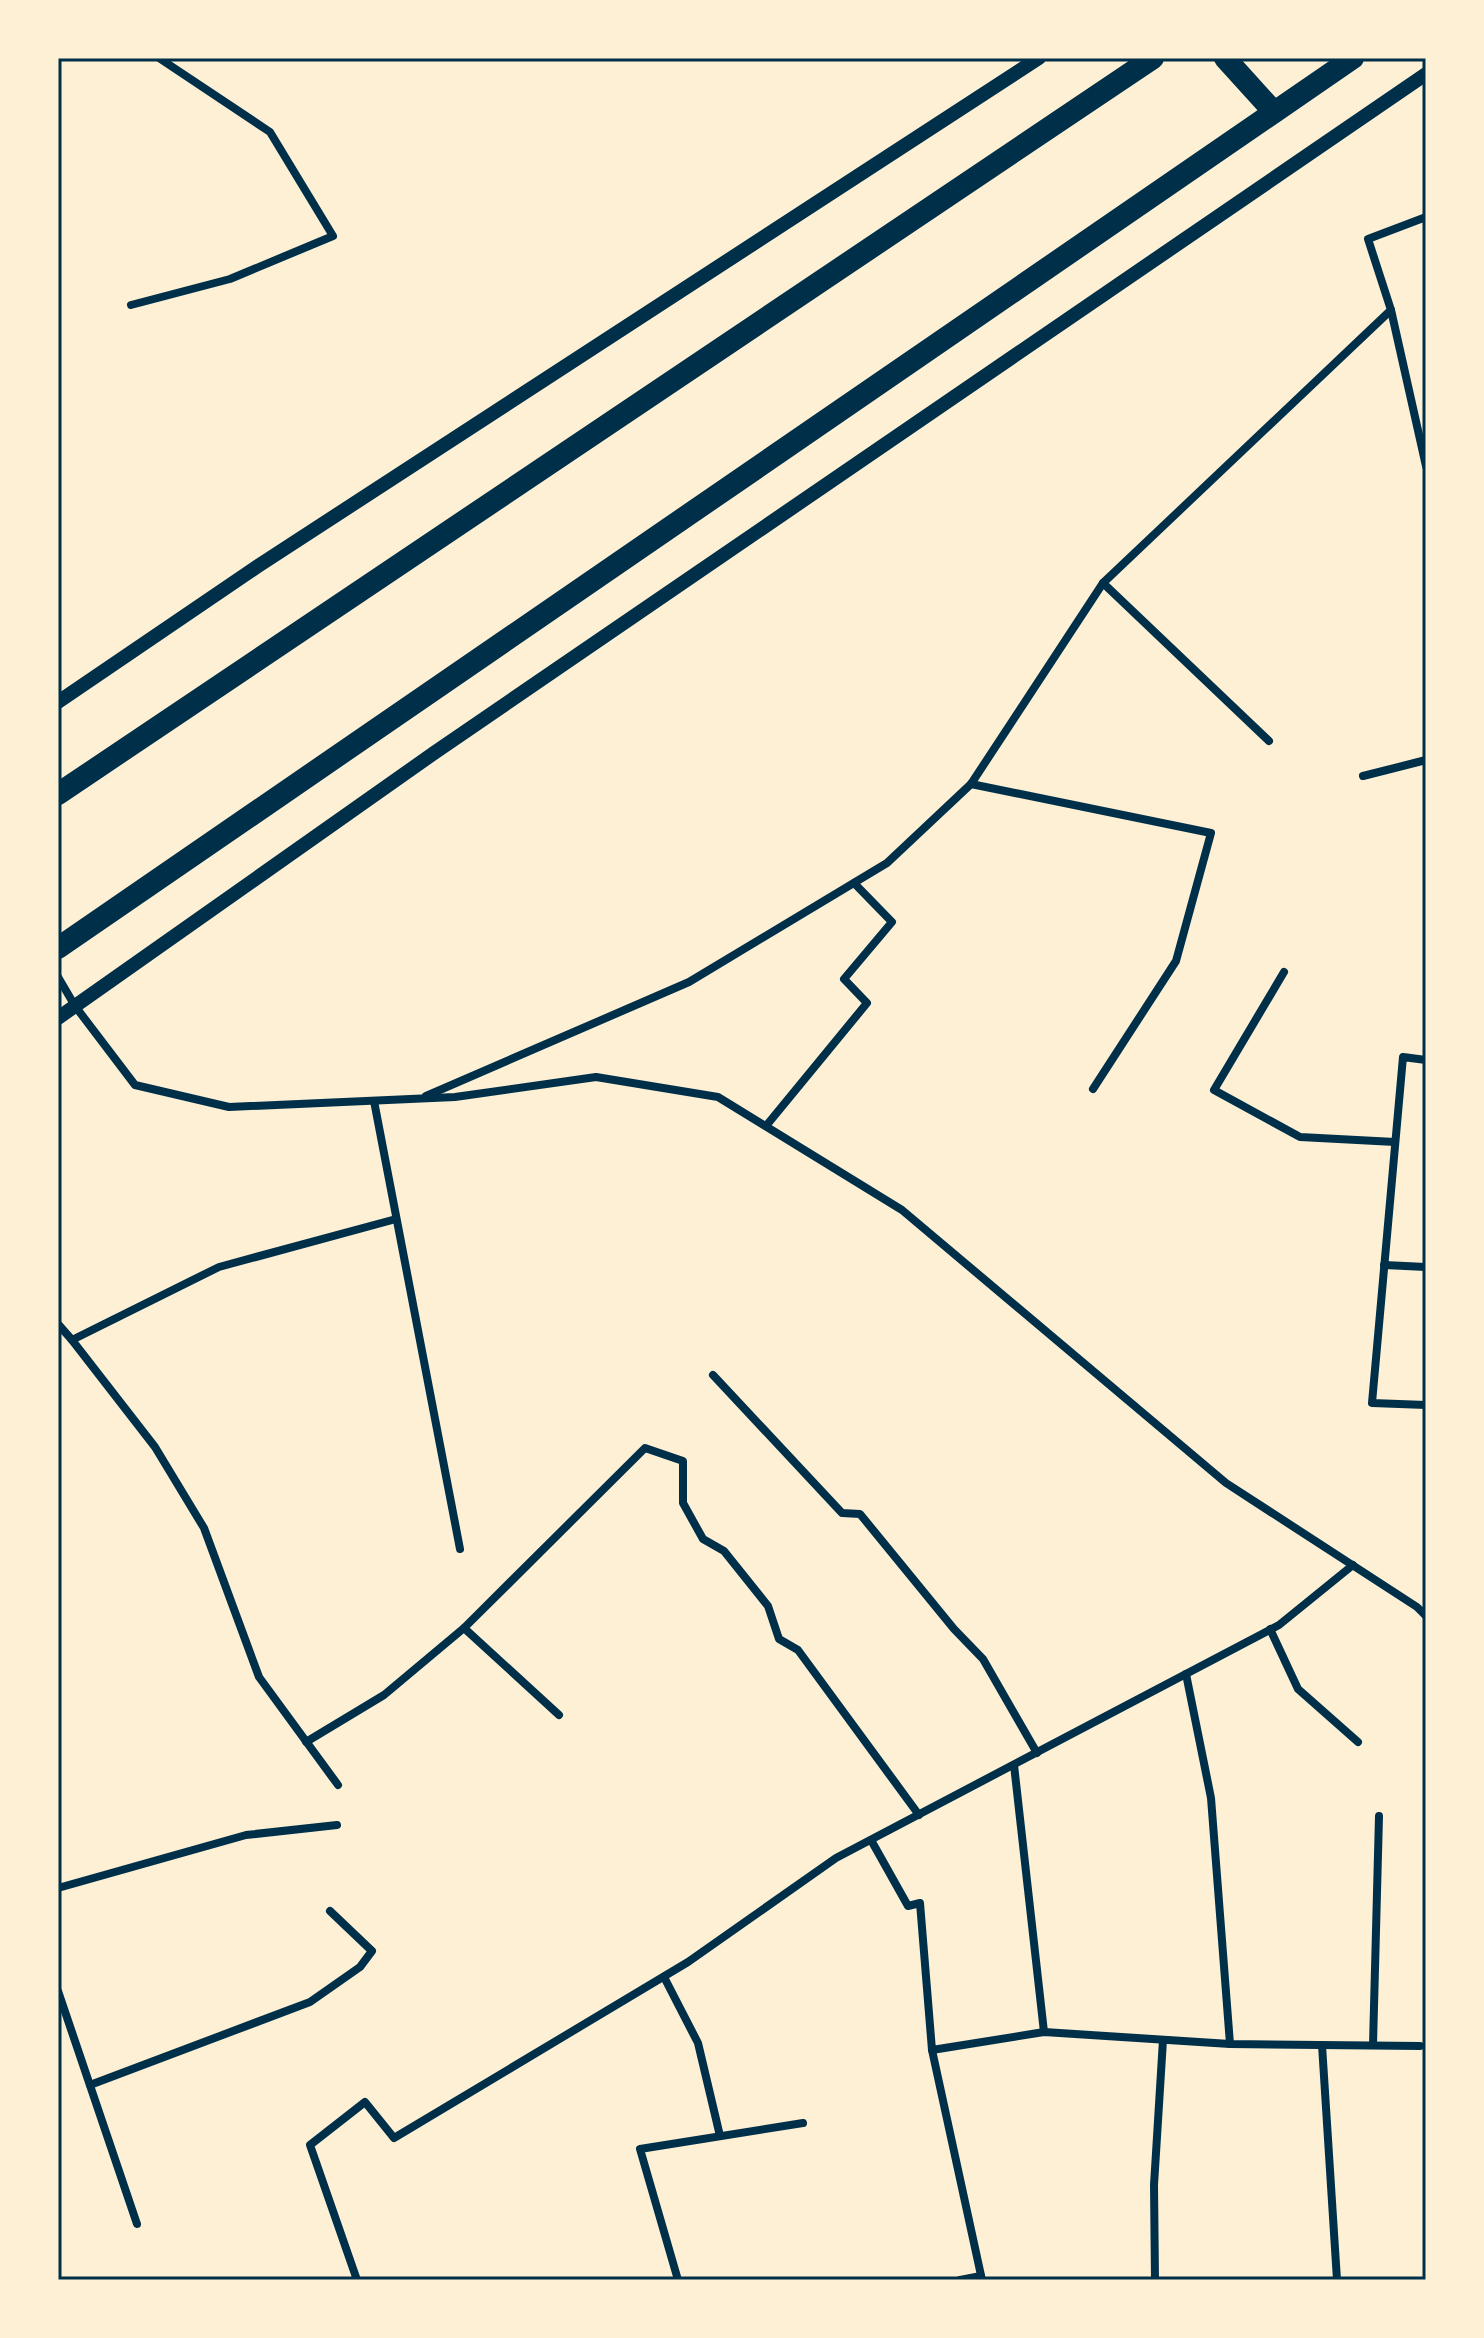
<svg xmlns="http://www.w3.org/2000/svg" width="1484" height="2338" font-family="Arial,sans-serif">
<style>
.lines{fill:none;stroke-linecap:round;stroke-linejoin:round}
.minor{stroke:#003049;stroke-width:8}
.tertiary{stroke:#003049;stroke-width:14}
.trunk{stroke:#003049;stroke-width:22}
.neatline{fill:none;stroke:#003049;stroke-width:3}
</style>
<rect width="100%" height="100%" fill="#fdf0d5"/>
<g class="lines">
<g class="minor">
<polyline points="131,305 230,279 333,236 270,132 159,58"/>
<polyline points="1391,310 1426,466"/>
<polyline points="1103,583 1269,741"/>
<polyline points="1363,776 1426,760"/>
<polyline points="971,784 1211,833 1176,961 1093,1089"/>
<polyline points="1284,972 1214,1090 1300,1137 1395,1142"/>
<polyline points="58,977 75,1006 135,1085 229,1107 455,1097 596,1077 718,1097 902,1210 1226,1483 1417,1607 1426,1616"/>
<polyline points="1426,1060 1403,1057 1372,1403 1426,1405"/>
<polyline points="426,1096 689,982 887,863 971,784 1103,583 1391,310 1368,239 1426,217"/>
<polyline points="374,1101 460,1549"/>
<polyline points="766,1126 867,1003 844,979 892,922 854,883"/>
<polyline points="1384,1265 1426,1267"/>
<polyline points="58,1324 72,1340 219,1267 396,1219"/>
<polyline points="72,1340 155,1447 204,1528 259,1677 338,1785"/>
<polyline points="713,1375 842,1513 860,1514 954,1629 983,1659 1037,1753"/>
<polyline points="1270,1629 1298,1689 1358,1742"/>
<polyline points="1186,1674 1211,1798 1230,2044 1420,2046"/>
<polyline points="559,1715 464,1628 645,1448 683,1461 683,1503 703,1539 724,1551 768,1606 779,1639 798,1650 919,1815"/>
<polyline points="306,1742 384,1695 464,1628"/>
<polyline points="1014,1765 1044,2032"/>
<polyline points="871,1840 908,1906 920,1903 932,2050 1044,2032 1230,2044"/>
<polyline points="58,1888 246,1835 337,1825"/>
<polyline points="664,1977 698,2043 720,2136"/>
<polyline points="58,1991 137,2224"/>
<polyline points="1322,2045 1337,2280"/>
<polyline points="1373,2045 1379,1816"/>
<polyline points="932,2050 982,2280"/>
<polyline points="90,2085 310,2002 360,1967 372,1951 330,1911"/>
<polyline points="357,2280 310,2145 365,2102 394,2138 688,1962 836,1858 1279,1625 1353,1565"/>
<polyline points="678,2280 640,2149 803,2123"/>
<polyline points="960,2280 981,2276"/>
<polyline points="1155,2280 1154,2185 1163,2040"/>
</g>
<g class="tertiary">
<polyline points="58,702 258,566 1039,58"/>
<polyline points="58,1018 434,753 1426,74"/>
</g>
<g class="trunk">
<polyline points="1225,58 1274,112"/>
<polyline points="58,794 1153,58"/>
<polyline points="58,948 1353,58"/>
</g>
</g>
<rect width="1484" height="2338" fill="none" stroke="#fdf0d5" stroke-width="120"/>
<rect x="60" y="60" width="1364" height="2218" class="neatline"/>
</svg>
